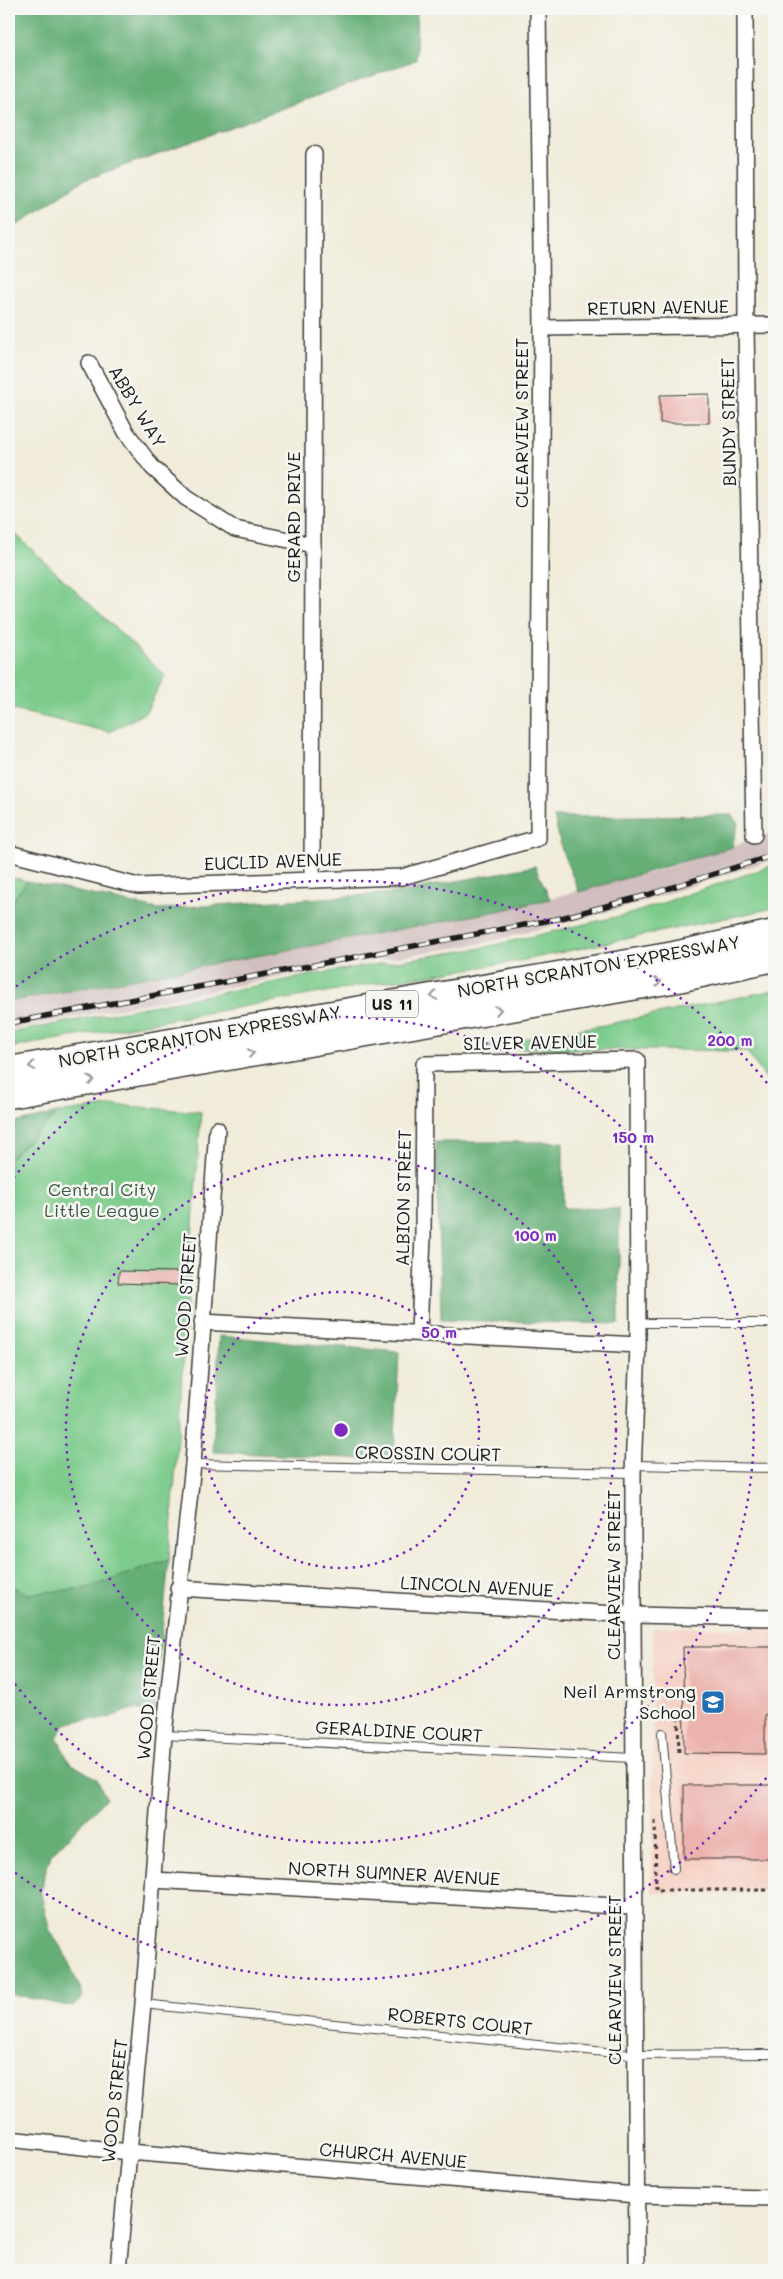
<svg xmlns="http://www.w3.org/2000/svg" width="783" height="2279" font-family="Mali,sans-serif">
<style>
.built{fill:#f6d1c5}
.industrial{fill:#d1bfbf}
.green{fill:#7ccb8b;stroke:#4c7454}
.forest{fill:#65af77;stroke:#40664a}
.building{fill:#ecb2ad}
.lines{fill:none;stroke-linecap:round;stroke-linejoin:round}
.service-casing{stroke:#3c3b38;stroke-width:10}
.minor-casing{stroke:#3c3b38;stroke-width:18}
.motorway-casing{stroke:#3c3b38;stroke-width:29}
.path{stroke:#3c3b38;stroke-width:3;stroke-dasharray:4 4;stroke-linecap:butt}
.service{stroke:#fff;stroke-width:8}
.minor{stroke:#fff;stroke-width:15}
.motorway{stroke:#fff;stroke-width:26}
.rail-casing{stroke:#1c1c1c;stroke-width:5.5}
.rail{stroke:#f6f6f2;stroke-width:4;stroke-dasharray:11;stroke-linecap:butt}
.oneway{stroke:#999}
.ring{fill:none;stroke:#7b2cbf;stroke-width:2.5;stroke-dasharray:2.5 5}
.labels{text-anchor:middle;stroke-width:5;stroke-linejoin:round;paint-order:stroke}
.shield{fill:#f6f6f2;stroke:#5d5d5c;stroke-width:1}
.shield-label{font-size:16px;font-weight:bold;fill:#1c1c1c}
.street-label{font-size:18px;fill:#1c1c1c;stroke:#f6f6f2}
.park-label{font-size:18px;fill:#3e5943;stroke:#f6f6f2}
.poi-label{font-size:18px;fill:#1c1c1c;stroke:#f6f6f2;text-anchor:end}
.centre{fill:#7b2cbf;stroke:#f6f6f2;stroke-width:2.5}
.ring-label{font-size:15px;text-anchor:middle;font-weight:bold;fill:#7b2cbf;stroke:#f6f6f2;stroke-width:5;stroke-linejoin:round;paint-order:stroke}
</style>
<rect width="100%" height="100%" fill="#f6f6f2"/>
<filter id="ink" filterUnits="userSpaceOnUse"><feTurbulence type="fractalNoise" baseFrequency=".02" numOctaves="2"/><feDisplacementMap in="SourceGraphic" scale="10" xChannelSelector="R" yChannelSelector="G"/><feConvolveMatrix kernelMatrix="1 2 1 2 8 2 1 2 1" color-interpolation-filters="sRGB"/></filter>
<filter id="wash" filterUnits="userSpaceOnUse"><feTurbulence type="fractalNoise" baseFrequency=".0096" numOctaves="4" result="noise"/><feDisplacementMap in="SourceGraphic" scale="20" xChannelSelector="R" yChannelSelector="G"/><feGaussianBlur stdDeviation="1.12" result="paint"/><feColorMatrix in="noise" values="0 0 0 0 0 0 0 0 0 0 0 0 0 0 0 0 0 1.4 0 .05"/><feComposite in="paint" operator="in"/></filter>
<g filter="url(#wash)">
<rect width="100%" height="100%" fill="#f1ecda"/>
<polygon class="built" points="653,1627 774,1628 774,1892 652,1893"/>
<polygon class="industrial" points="774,832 774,859 623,908 480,944 332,967 9,1030 9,1003 498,911 660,870"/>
<g class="green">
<polygon points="9,528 165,675 146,712 110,732 9,709"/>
<polygon points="774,865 774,908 520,961 371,984 9,1048 9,1033 333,971 481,948 633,913"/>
<polygon points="9,877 27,881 9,906"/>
<polygon points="774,990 774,1089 746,1051 471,1048 604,1025"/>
<polygon points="116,1105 201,1112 169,1560 88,1588 28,1594 9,1585 9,1159 58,1113"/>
</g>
<g class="forest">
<polygon points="9,9 417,9 416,60 82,181 9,231"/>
<polygon points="732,815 738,824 732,847 579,892 562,851 554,817"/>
<polygon points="535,866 550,899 498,911 9,1002 9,906 27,881 158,909 395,893"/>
<polygon points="58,1113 9,1159 9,1124"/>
<polygon points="436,1142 563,1142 563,1208 619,1209 619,1324 441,1320"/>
<polygon points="219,1336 399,1352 394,1460 213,1452"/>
<polygon points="169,1560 154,1711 133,1709 105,1719 82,1720 66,1724 57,1737 69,1762 97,1779 106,1798 51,1855 40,1890 50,1931 64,1952 83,1995 73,2007 9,1994 9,1585 28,1594 87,1588"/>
</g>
<g id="blocks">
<g class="building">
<polygon points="709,394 709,423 660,423 660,395"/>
<polygon points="119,1271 179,1272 179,1285 118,1283"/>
<polygon points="683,1647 774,1647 774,1714 765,1714 765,1754 684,1753"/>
<rect x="684" y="1785" width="90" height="74"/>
</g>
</g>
</g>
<g filter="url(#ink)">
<use href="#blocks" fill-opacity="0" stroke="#3c3b38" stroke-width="1"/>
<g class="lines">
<g class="service-casing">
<g id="service">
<polyline points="638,1323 774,1323"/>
<polyline points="193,1464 633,1473"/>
<polyline points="634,1465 774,1468"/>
<polyline points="662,1733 674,1869"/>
<polyline points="164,1735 633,1758"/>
<polyline points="143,2004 634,2055 774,2054"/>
</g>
</g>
<g class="minor-casing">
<g id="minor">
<polyline points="745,9 746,325 754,835"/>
<polyline points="542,328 774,325"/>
<polyline points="89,363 126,432 152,467 186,498 235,529 313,545"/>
<polyline points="9,853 138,886 402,877 538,838 542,328 538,9"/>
<polyline points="312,880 314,154"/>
<polyline points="202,1322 638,1345"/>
<polyline points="419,1333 423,1236 424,1064 637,1060 638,1345 633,1473 633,1615 637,2270"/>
<polyline points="178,1588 633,1615 774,1618"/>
<polyline points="153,1880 633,1907"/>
<polyline points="9,2139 129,2152 636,2195 774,2198"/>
<polyline points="118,2270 143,2004 164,1735 193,1464 217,1129"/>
</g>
</g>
<g class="motorway-casing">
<g id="motorway">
<polyline points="9,1070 674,955 774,933"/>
<polyline points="9,1095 678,979 774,958"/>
</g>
</g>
<g class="path">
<polyline points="678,1716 679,1756"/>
<polyline points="655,1821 656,1890 774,1890"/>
</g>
<use href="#service" class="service"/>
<use href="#minor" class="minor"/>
<use href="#motorway" class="motorway"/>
<g class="rail-casing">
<polyline id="rail" points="9,1023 561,918 644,896 774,855"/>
</g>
<use href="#rail" class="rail"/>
</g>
<defs><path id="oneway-chevron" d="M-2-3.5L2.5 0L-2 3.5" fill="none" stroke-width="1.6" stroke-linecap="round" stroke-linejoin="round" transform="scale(1.25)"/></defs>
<g class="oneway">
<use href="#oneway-chevron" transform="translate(658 982) rotate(-10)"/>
<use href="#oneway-chevron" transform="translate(434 996) rotate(170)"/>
<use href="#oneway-chevron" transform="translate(498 1010) rotate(-10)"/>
<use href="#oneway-chevron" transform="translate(251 1053) rotate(-10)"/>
<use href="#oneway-chevron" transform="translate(32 1066) rotate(170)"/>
<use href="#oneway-chevron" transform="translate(91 1080) rotate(-10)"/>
</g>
</g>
<g class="ring">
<circle cx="341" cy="1430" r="138"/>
<circle cx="341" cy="1430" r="275"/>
<path d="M9 1184A413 413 0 1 1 9 1676"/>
<path d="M771 1772A550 550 0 0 1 10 1869M10 991A550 550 0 0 1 771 1088"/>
</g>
<defs>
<g id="school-square" transform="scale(1.25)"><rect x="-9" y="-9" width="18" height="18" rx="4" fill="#1f6fb2" stroke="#f6f6f2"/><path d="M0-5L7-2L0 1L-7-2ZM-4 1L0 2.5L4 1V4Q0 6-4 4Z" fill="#fff"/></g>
</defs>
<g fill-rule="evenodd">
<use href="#school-square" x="713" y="1702"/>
</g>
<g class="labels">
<rect class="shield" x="366" y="990.5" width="52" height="27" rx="4"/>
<g class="shield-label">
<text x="392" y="1010">US 11</text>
</g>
<g class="street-label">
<text transform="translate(658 308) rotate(-1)" y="6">RETURN AVENUE</text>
<text transform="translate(137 407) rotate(59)" y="6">ABBY WAY</text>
<text transform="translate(729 422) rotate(-91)" y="6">BUNDY STREET</text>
<text transform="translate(522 423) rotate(-90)" y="6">CLEARVIEW STREET</text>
<text transform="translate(294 517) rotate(-90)" y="6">GERARD DRIVE</text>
<text transform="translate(273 862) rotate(-2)" y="6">EUCLID AVENUE</text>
<text transform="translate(599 967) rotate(-10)" y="6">NORTH SCRANTON EXPRESSWAY</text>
<text transform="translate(200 1037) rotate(-10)" y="6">NORTH SCRANTON EXPRESSWAY</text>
<text transform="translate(530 1043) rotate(-1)" y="6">SILVER AVENUE</text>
<text transform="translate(404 1198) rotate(-89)" y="6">ALBION STREET</text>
<text transform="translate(186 1295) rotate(-86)" y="6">WOOD STREET</text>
<text transform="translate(428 1454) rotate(1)" y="6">CROSSIN COURT</text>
<text transform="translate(614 1575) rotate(-90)" y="6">CLEARVIEW STREET</text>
<text transform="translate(477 1587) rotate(3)" y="6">LINCOLN AVENUE</text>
<text transform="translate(149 1698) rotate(-85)" y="6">WOOD STREET</text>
<text transform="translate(399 1732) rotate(3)" y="6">GERALDINE COURT</text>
<text transform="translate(394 1874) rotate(3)" y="6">NORTH SUMNER AVENUE</text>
<text transform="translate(615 1980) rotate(-90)" y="6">CLEARVIEW STREET</text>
<text transform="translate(460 2022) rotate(6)" y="6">ROBERTS COURT</text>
<text transform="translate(115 2101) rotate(-84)" y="6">WOOD STREET</text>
<text transform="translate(393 2156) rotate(5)" y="6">CHURCH AVENUE</text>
</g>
<g class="park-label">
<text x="102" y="1196">Central City<tspan x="102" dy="21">Little League</tspan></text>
</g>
<g class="poi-label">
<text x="696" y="1698">Neil Armstrong<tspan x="696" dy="21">School</tspan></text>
</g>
</g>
<circle cx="341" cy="1430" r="8" class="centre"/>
<g class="ring-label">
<text x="730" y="1046">200 m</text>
<text x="633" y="1143">150 m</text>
<text x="535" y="1241">100 m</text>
<text x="439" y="1338">50 m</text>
</g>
<rect width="783" height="2279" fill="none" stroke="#f6f6f2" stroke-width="30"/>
</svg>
